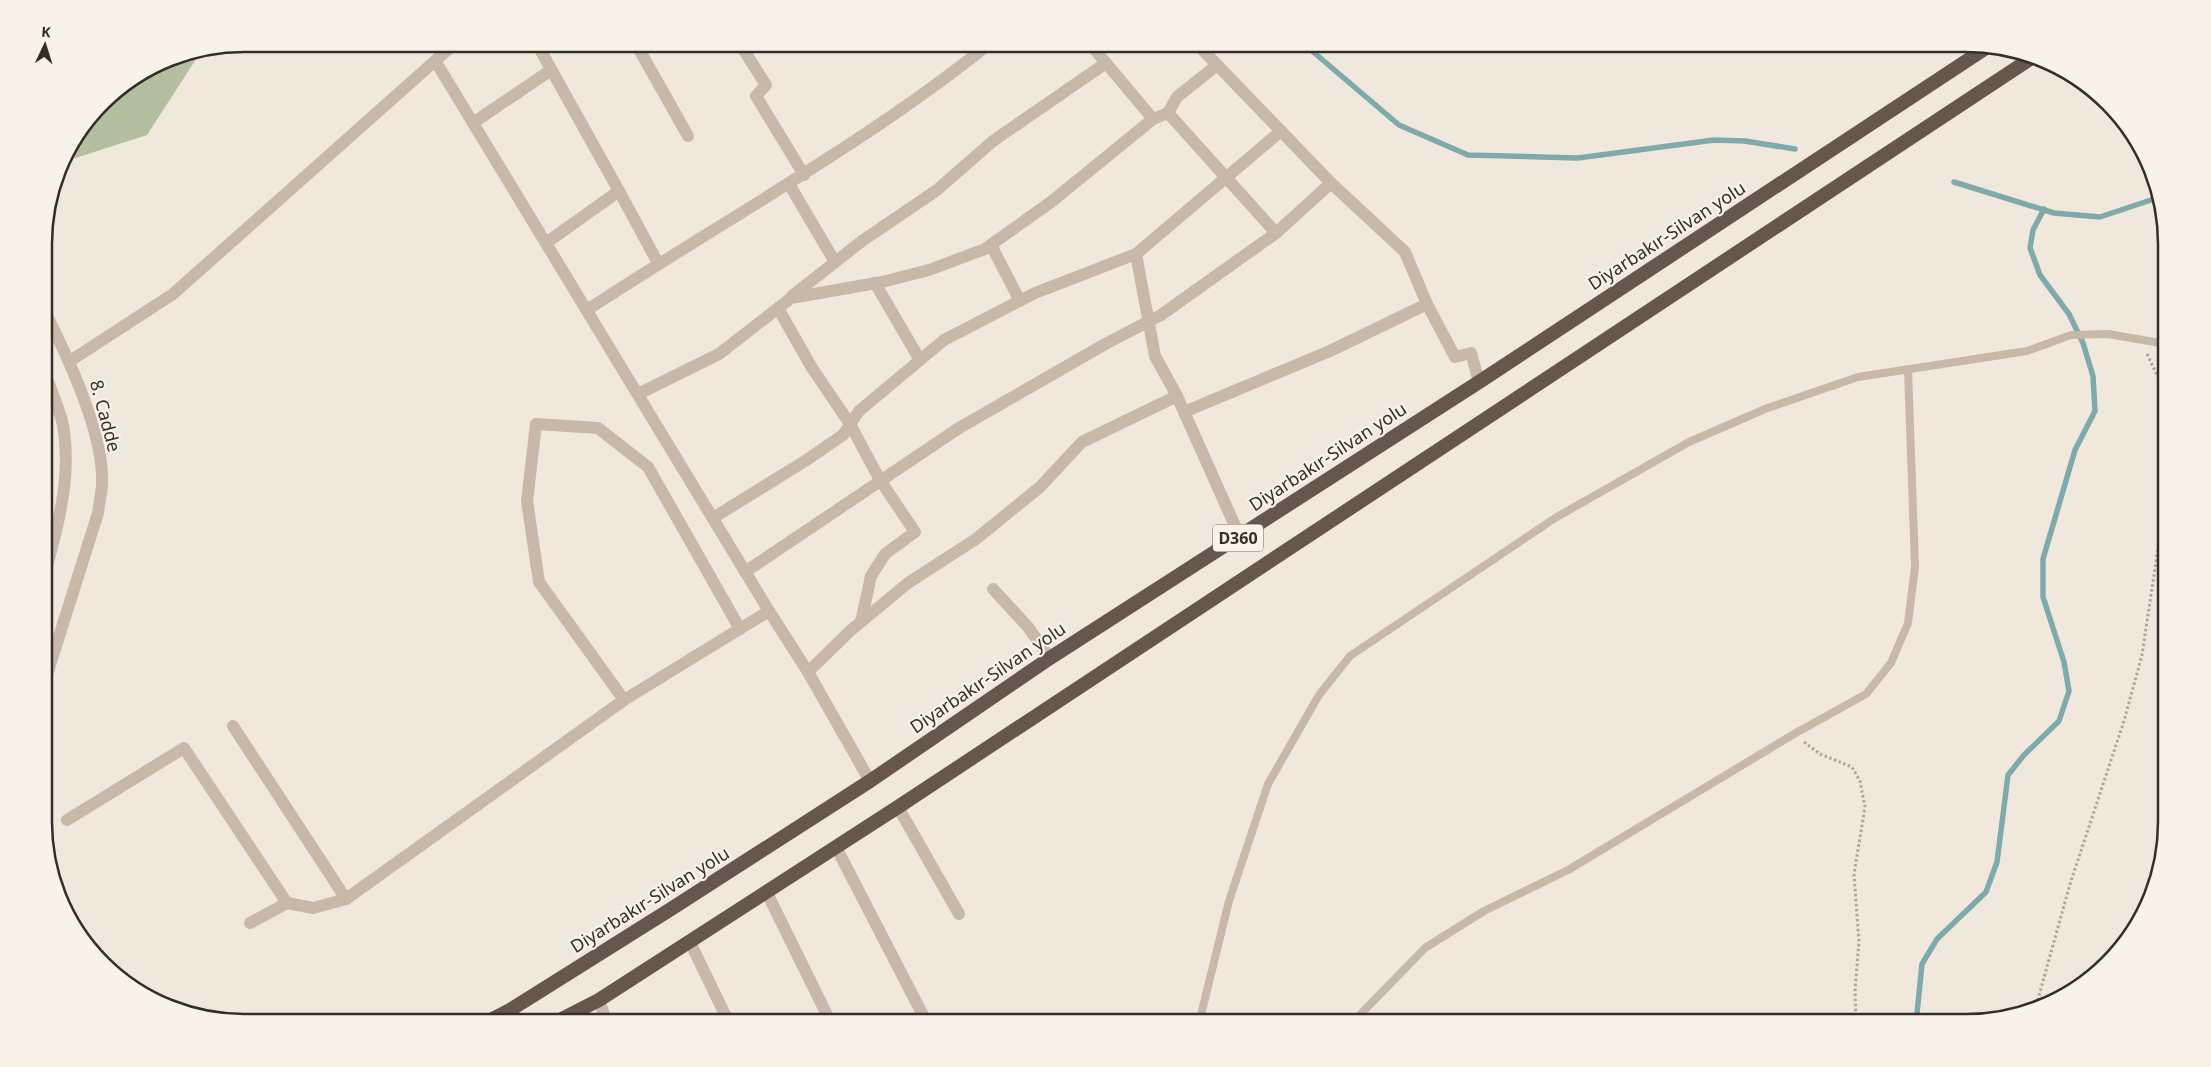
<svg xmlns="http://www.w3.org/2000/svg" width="2211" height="1067" font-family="'Noto Sans',sans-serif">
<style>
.green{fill:#b3bf9e}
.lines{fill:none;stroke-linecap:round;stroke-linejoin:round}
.stream{stroke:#7eaaac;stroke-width:5.5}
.path{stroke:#b4a294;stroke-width:3;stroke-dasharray:2.5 2.5;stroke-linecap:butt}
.service{stroke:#c8b8aa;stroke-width:8}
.minor{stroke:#c8b8aa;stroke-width:12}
.tertiary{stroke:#c8b8aa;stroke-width:12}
.trunk{stroke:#66564e;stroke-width:14}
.labels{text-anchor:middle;stroke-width:4.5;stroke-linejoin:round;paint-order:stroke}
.shield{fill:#f9f2e9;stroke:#706863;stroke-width:1}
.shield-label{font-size:16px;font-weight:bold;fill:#362d29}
.street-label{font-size:18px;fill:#362d29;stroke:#f9f2e9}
.rim{fill:none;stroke:#362d29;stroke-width:2.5}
</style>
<rect width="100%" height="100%" fill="#f1e8dd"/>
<polygon class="green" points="200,53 147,135 63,162 65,156 112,94 168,59"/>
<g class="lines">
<g class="stream">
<polyline points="1304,44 1399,125 1468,155 1578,158 1714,140 1745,141 1795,149"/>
<polyline points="1954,182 2054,213 2100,217 2160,197"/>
<polyline points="1916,1023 1922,964 1937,939 1986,892 1997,862 2008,775 2024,755 2059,721 2069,691 2064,662 2043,597 2043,559 2075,450 2095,411 2093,376 2083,343 2069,314 2040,275 2030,248 2033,230 2044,209"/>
</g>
<g class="path">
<polyline points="2147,354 2158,377 2166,421"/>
<polyline points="1804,742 1820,754 1852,767 1860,781 1865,807 1854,874 1859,942 1855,991 1856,1023"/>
<polyline points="2035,1010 2070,884 2124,721 2142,655 2166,495"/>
</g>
<g class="service">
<polyline points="1199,1023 1229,901 1268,784 1319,695 1350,656 1555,518 1689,442 1765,409 1858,377 2027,351 2071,335 2108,334 2166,344"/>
<polyline points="1352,1023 1425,948 1484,911 1568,870 1794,734 1866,694 1891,663 1908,623 1915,567 1908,369"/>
</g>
<g class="minor">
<polyline points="537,44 619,191 546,243"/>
<polyline points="636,44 688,136"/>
<polyline points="740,44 766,85 756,96 804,175"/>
<polyline points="1090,44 1153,119"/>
<polyline points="1197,44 1331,183 1405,252 1427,304 1455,357 1471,353 1479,382"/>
<polyline points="436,62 769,611 808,672 870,781"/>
<polyline points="1168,113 1177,97 1217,65"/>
<polyline points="473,123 551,70"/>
<polyline points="789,184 835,262"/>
<polyline points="619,191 658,263"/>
<polyline points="991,245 1020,301"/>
<polyline points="1136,254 1155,356 1177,396 1240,537"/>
<polyline points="875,283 920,360"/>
<polyline points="792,296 862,241 937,190 993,141 1106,63"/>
<polyline points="778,308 812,368 850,424 880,480 915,532 885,554 871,576 861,622"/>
<path d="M587,310c134,-88 276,-165 402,-266"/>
<polyline points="70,361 173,294 454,44"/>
<polyline points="638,394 719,354 791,298 882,282 929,270 985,249 1051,202 1153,119 1168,113 1276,233"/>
<polyline points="1184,412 1330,351 1427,304"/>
<polyline points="713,518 805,461 843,435 859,411 944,340 1035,293 1136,254 1281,131"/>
<polyline points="745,572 959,428 1107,343 1161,315 1276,233 1331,183"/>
<polyline points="993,589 1028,627 1050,658"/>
<polyline points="808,672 850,631 908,583 976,539 1040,487 1082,442 1177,396"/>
<polyline points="624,700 539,582 527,501 536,424 598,428 648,467 740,629"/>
<polyline points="233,726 346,899"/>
<polyline points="898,807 959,914"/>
<polyline points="67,820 184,748 287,903"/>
<polyline points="836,847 927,1023"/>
<polyline points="767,893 831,1023"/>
<polyline points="250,923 287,903 313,908 346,899 624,700 769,611"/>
<polyline points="690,942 729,1023"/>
<polyline points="599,1000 607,1023"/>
</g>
<g class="tertiary">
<path d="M44,310c23,45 61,125 58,176 -1,9 -3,18 -4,27l-53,168"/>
<path d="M44,370c6,18 15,37 19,55 9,50 -5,101 -18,149"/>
</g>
<g class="trunk">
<polyline points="485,1023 510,1010 671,909 870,781 1050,658 1479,382 1986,48"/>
<polyline points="554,1023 599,1000 898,807 2033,57"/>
</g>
</g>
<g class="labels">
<rect class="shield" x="1213" y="524.5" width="50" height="27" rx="4"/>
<g class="shield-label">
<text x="1238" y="544">D360</text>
</g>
<g class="street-label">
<text transform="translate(1667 236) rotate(-33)" y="6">Diyarbakır-Silvan yolu</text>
<text transform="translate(105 416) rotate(75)" y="6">8. Cadde</text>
<text transform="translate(1328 457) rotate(-33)" y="6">Diyarbakır-Silvan yolu</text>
<text transform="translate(988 678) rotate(-34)" y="6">Diyarbakır-Silvan yolu</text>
<text transform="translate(650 900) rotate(-32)" y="6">Diyarbakır-Silvan yolu</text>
</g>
</g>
<path d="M0 0H2211V1067H0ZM244 52H1966A192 192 0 0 1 2158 244V822A192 192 0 0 1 1966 1014H244A192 192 0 0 1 52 822V244A192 192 0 0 1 244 52Z" fill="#f9f2e9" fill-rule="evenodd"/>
<path class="rim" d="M244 52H1966A192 192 0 0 1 2158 244V822A192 192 0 0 1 1966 1014H244A192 192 0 0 1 52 822V244A192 192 0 0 1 244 52Z"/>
<g transform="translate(45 45) rotate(4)" stroke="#f9f2e9" stroke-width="4" paint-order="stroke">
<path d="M0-4L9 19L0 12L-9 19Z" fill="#362d29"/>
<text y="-8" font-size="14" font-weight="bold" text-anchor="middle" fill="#362d29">K</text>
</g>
</svg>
